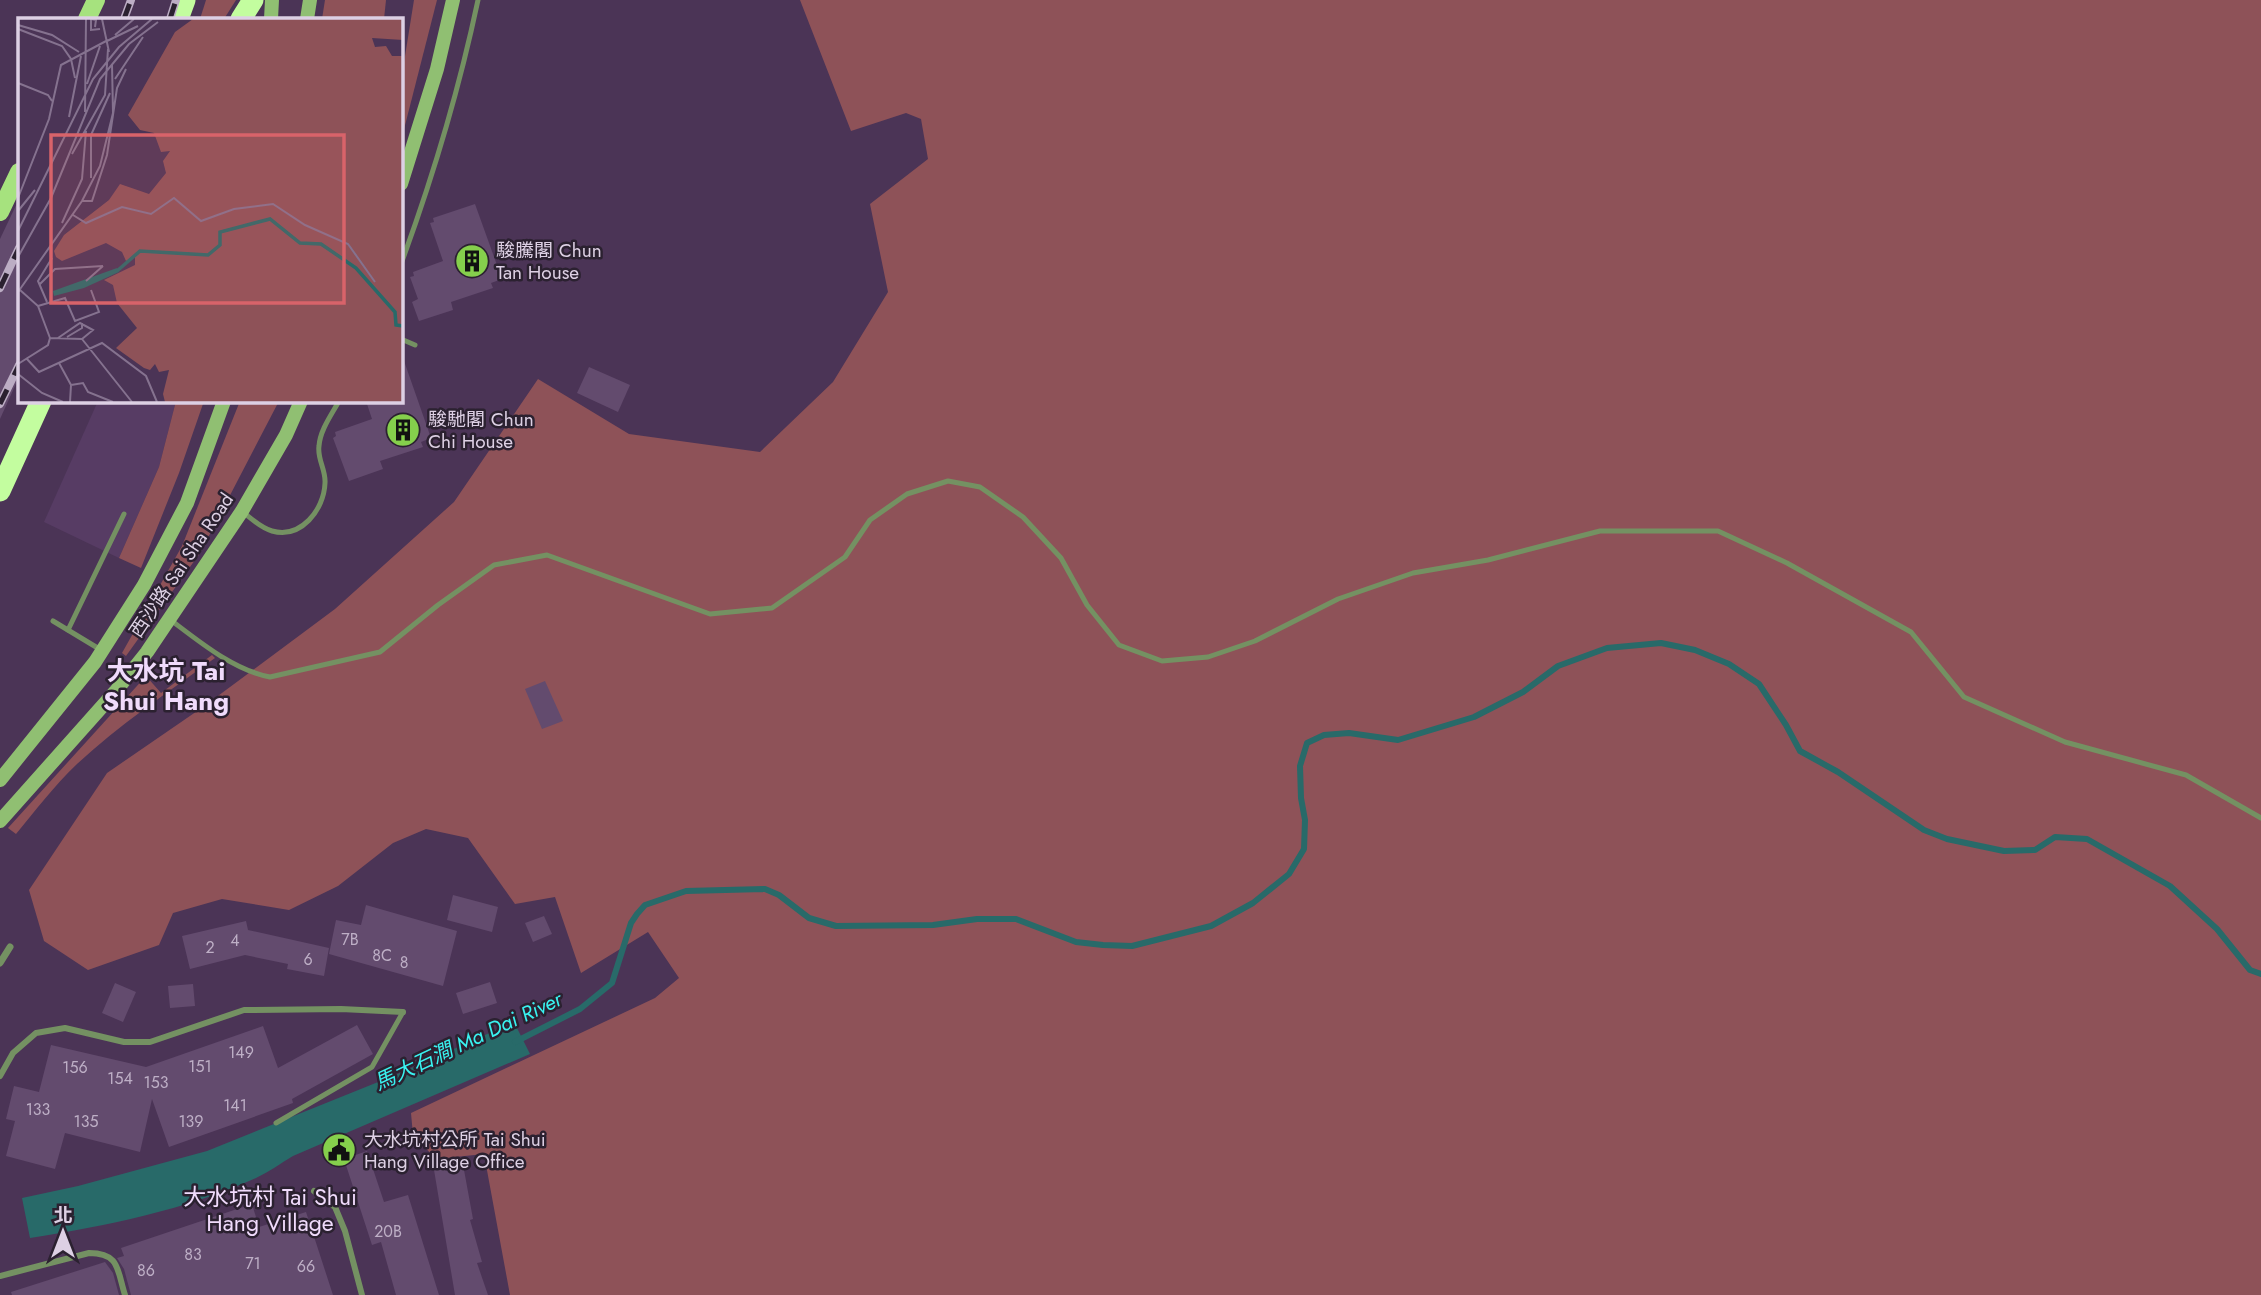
<svg xmlns="http://www.w3.org/2000/svg" width="2261" height="1295" font-family="Jost,'Noto Sans TC',sans-serif">
<style>
.built{fill:#573c64}
.green{fill:#8e5258}
.water{fill:#286a69}
.lines{fill:none;stroke-linecap:round;stroke-linejoin:round}
.stream{stroke:#286a69;stroke-width:6}
.building{fill:#634b6e}
.service{stroke:#749162;stroke-width:5}
.pedestrian{stroke:#749162;stroke-width:6}
.minor{stroke:#749162;stroke-width:7}
.secondary{stroke:#90bf72;stroke-width:14}
.primary{stroke:#a6e27e;stroke-width:18}
.motorway{stroke:#c3fd9f;stroke-width:21}
.rail-casing{stroke:#bcadc4;stroke-width:8}
.rail{stroke:#2b2130;stroke-width:5;stroke-dasharray:16;stroke-linecap:butt}
.labels{text-anchor:middle;stroke-width:5;stroke-linejoin:round;paint-order:stroke}
.number-label{font-size:16px;fill:#beafc6}
.poi-label{font-size:19px;fill:#ddd0e4;stroke:#2b2130;text-anchor:start}
.street-label{font-size:19px;fill:#ddd0e4;stroke:#2b2130}
.water-label{font-size:21px;font-style:italic;fill:#39f2f0;stroke:#2b2130}
.quarter-label{font-size:23px;fill:#f0dbfc;stroke:#2b2130}
.district-label{font-size:26px;font-weight:bold;fill:#f0dbfc;stroke:#2b2130}
.inset-river{fill:none;stroke:#286a69;stroke-width:3.5}
.inset-road{fill:none;stroke:#85728f;stroke-width:2}
.view{fill:#d8636a;fill-opacity:0.15;stroke:#d8636a;stroke-width:3.5}
.inset-edge{fill:none;stroke:#ddd0e4;stroke-width:3.5}
</style>
<rect width="100%" height="100%" fill="#4b3456"/>
<polygon class="built" points="98,401 176,401 159,467 119,558 44,522"/>
<g class="green">
<polygon points="206,0 236,0 224,19 200,19"/>
<polygon points="325,0 386,0 384,19 322,19"/>
<polygon points="414,0 437,0 401,141 401,81"/>
<polygon points="800,0 2261,0 2261,1295 510,1295 484,1154 436,1159 413,1135 411,1113 655,998 679,978 648,932 581,973 555,897 515,904 468,838 426,829 393,843 338,886 289,910 222,899 173,913 159,945 88,970 44,941 29,890 107,773 203,707 335,609 454,502 538,379 629,434 760,452 833,382 888,292 870,204 928,159 921,119 906,113 851,131"/>
<polygon points="176,401 204,401 179,473 141,568 119,558 159,467"/>
<polygon points="240,401 279,401 200,553 126,656 122,653 182,546"/>
<path d="M212,655l3,3c-47,34 -96,67 -138,106 -23,22 -41,46 -61,70l-8,-6 138,-152 15,17z"/>
</g>
<path class="water" d="M514,1022l16,32 -237,102c-12,7 -24,16 -37,22 -71,32 -150,48 -226,60l-8,-40 56,-12 129,-35 191,-77z"/>
<g class="lines">
<polyline class="stream" points="515,1042 580,1009 612,983 631,923 637,914 645,905 686,891 765,889 779,895 809,918 836,926 933,925 977,919 1016,919 1076,942 1103,945 1132,946 1211,926 1253,903 1289,874 1304,849 1305,820 1301,798 1300,766 1307,743 1324,735 1349,733 1398,740 1474,717 1523,692 1558,666 1607,648 1661,643 1695,650 1729,664 1759,684 1786,725 1800,751 1838,772 1924,830 1947,839 2004,851 2035,850 2055,837 2087,839 2170,886 2217,929 2250,970 2261,974"/>
</g>
<g class="building">
<polygon points="19,199 19,377 0,419 0,239"/>
<polygon points="475,204 502,279 491,283 493,288 451,302 453,310 419,321 412,302 418,299 410,277 414,276 413,272 443,261 430,223 434,222 433,218"/>
<polygon points="401,358 403,358 431,438 421,442 423,447 380,461 383,469 349,481 333,438 336,436 335,432 372,419 366,401 401,401"/>
<polygon points="589,367 630,385 618,412 577,393"/>
<polygon points="545,681 563,721 542,729 525,689"/>
<polygon points="453,895 498,907 492,932 447,920"/>
<polygon points="366,905 457,931 443,986 329,954 336,920 361,925"/>
<polygon points="544,916 552,934 533,942 525,923"/>
<polygon points="246,921 248,930 329,948 324,976 287,969 288,964 245,955 190,969 182,936"/>
<polygon points="490,982 497,1003 463,1014 456,993"/>
<polygon points="115,983 136,992 123,1022 102,1013"/>
<polygon points="193,984 195,1006 170,1008 168,986"/>
<polygon points="357,1025 373,1054 292,1099 293,1103 169,1147 152,1099 140,1152 65,1133 55,1169 6,1156 15,1121 6,1119 14,1086 39,1092 51,1045 146,1067 263,1026 278,1068"/>
<polygon points="347,1138 353,1154 331,1162 325,1146"/>
<polygon points="367,1151 384,1202 408,1195 439,1295 396,1295 381,1242 372,1245 344,1159"/>
<polygon points="462,1159 473,1219 470,1220 482,1262 477,1263 488,1295 455,1295 433,1164"/>
<polygon points="252,1204 259,1227 306,1212 333,1295 131,1295 124,1269 117,1258 124,1256 121,1248"/>
<polygon points="105,1262 113,1273 119,1295 12,1295 11,1292"/>
</g>
<g class="lines">
<g class="service">
<path d="M401,264c32,-87 58,-174 77,-264"/>
<polyline points="401,339 415,345"/>
<path d="M244,513c9,7 17,15 28,18 29,8 52,-21 53,-48 1,-13 -8,-24 -6,-37 1,-16 13,-32 20,-45"/>
<polyline points="53,621 101,650"/>
<path d="M172,621c29,22 62,49 98,56l110,-25 58,-47 56,-40 53,-10 163,59 62,-6 73,-51 25,-37 37,-26 41,-13 32,6 43,30 38,41 26,47 32,40 43,16 46,-4 47,-16 83,-42 75,-26 75,-13 112,-29h118l69,32 124,69 53,65 101,45 121,33 75,43"/>
<polyline points="68,630 124,514"/>
<polyline points="276,1123 372,1067 403,1012"/>
</g>
<g class="pedestrian">
<polyline points="0,1076 13,1053 36,1033 65,1028 124,1042 150,1042 244,1010 341,1009 403,1012"/>
<polyline points="314,1191 335,1207 345,1231 362,1295"/>
<path d="M0,1276l89,-23c31,0 28,17 36,42"/>
</g>
<polyline class="minor" points="0,963 10,947"/>
<g class="secondary">
<polyline points="271,19 272,0"/>
<polyline points="307,19 310,0"/>
<polyline points="401,184 437,69 453,0"/>
<polyline points="0,780 95,662 144,585 187,503 224,401"/>
<polyline points="0,821 115,692 147,652 242,511 286,435 301,401"/>
</g>
<g class="primary">
<polyline points="87,19 96,0"/>
<polyline points="0,212 19,172"/>
</g>
<g class="motorway">
<polyline points="178,19 185,0"/>
<polyline points="241,19 253,0"/>
<polyline points="0,491 41,401"/>
</g>
<g class="rail-casing">
<g id="rail">
<polyline points="124,19 131,0"/>
<polyline points="170,19 176,0"/>
<polyline points="0,288 19,248"/>
<polyline points="0,404 19,365"/>
</g>
</g>
<use href="#rail" class="rail"/>
</g>
<defs>
<g id="building-disc" transform="scale(1.75)"><circle r="9.5" fill="#85cf4c" stroke="#2b2130"/><path d="M-4-6H4V6H1V3H-1V6H-4ZM-2.5-4.3h1.7v1.8h-1.7ZM.8-4.3h1.7v1.8H.8ZM-2.5-1h1.7V.8h-1.7ZM.8-1h1.7V.8H.8Z" fill="#111"/></g>
<g id="civic-disc" transform="scale(1.75)"><circle r="9.5" fill="#85cf4c" stroke="#2b2130"/><path d="M-.6-6.5H3V-4.5H.6V-3L4-1V1h2V6H-6V1h2V-1L-.6-3ZM-1.2 2.5V6h2.4V2.5Z" fill="#111"/></g>
</defs>
<g fill-rule="evenodd">
<use href="#building-disc" x="472" y="261"/>
<use href="#building-disc" x="403" y="430"/>
<use href="#civic-disc" x="339" y="1150"/>
</g>
<g class="labels">
<g class="number-label">
<text x="350" y="945">7B</text>
<text x="235" y="946">4</text>
<text x="210" y="953">2</text>
<text x="382" y="961">8C</text>
<text x="308" y="965">6</text>
<text x="404" y="968">8</text>
<text x="241" y="1058">149</text>
<text x="200" y="1072">151</text>
<text x="75" y="1073">156</text>
<text x="120" y="1084">154</text>
<text x="156" y="1088">153</text>
<text x="235" y="1111">141</text>
<text x="38" y="1115">133</text>
<text x="86" y="1127">135</text>
<text x="191" y="1127">139</text>
<text x="388" y="1237">20B</text>
<text x="193" y="1260">83</text>
<text x="253" y="1269">71</text>
<text x="306" y="1272">66</text>
<text x="146" y="1276">86</text>
</g>
<g class="poi-label">
<text x="496" y="257">駿騰閣 Chun<tspan x="496" dy="22">Tan House</tspan></text>
<text x="428" y="426">駿馳閣 Chun<tspan x="428" dy="22">Chi House</tspan></text>
<text x="364" y="1146">大水坑村公所 Tai Shui<tspan x="364" dy="22">Hang Village Office</tspan></text>
</g>
<g class="street-label">
<text transform="translate(181 565) rotate(-56)" y="7">西沙路 Sai Sha Road</text>
</g>
<g class="water-label">
<text transform="translate(468 1041) rotate(-25)" y="7">馬大石澗 Ma Dai River</text>
</g>
<g class="quarter-label">
<text x="270" y="1205">大水坑村 Tai Shui<tspan x="270" dy="26">Hang Village</tspan></text>
</g>
<g class="district-label">
<text x="166" y="680">大水坑 Tai<tspan x="166" dy="30">Shui Hang</tspan></text>
</g>
</g>
<g transform="translate(18 18)">
<rect width="385" height="385" fill="#4b3456"/>
<path d="M175,1h210v21l-31,-2 3,9 11,-1 6,10h11v346h-238l-2,-8 6,-24 -10,2 -4,-8 -5,6 -6,-2 -28,-20 21,-20 -20,-25 -4,-18 -9,-5 31,-15v-9l-9,5 -4,-9 -16,-9 -44,18 -6,-4 -2,-6 10,-16 45,-35 11,-16 29,10 17,-21 -3,-12 7,-10 -9,1 -7,-19 -14,-3 -12,-15 47,-83z" fill="#8e5258"/>
<path d="M99,250l2,4 -35,16 -30,8 -1,-5z" fill="#286a69"/>
<path class="inset-river" d="M99,253l23,-20 68,4 12,-10v-13l50,-13 30,24 21,1 35,24 39,44 1,13 7,1"/>
<path class="inset-road" d="M84,1l7,33M0,7l34,10 27,17M77,9l1,-7 -5,-1v11l9,-1M0,11l44,17 9,13 4,19M97,17l19,-16M89,23l31,-15M97,61l28,-42M0,65l30,12 4,6M69,66l13,-38M67,94l1,-93M51,99l12,-61M54,136l33,-59 3,-46M73,160v-43l19,-42M0,180l31,-79 12,-54 47,-25M64,183h10l15,-46 10,-67 9,-19M0,193l17,-21M55,197l13,8 36,-16 29,7 23,-16 27,23 33,-12 39,-5 32,21 43,19 27,38M44,205l20,-44 4,-48M0,213l75,-152 26,-32 33,-28M0,239l33,-59 49,-119 29,-35 29,-22M68,263l17,-15M22,266l15,-15 48,-3M2,272l18,16 12,32M0,274l64,-91 18,-35 13,-53 -1,-49M29,284l-9,-21 14,-23M20,288l27,-8 10,23 24,-9 -8,-22M49,319l15,-9v-5M32,320l32,1 11,-9 -13,-7 -22,15M64,321l50,63M8,340l13,14 63,-29 44,33 11,26M41,345l12,22 -1,17M0,346l30,-19 2,-7M0,356l24,19 21,9M53,367l12,-2 5,9 25,10"/>
<path class="view" d="M33,117h293v168h-293z"/>
<rect width="385" height="385" class="inset-edge"/>
</g>
<g transform="translate(63 1232)" stroke="#2b2130" stroke-width="5" paint-order="stroke">
<path d="M0-5L12 26L0 18L-12 26Z" fill="#ddd0e4"/>
<text y="-10" font-size="19" font-weight="bold" text-anchor="middle" fill="#ddd0e4">北</text>
</g>
</svg>
